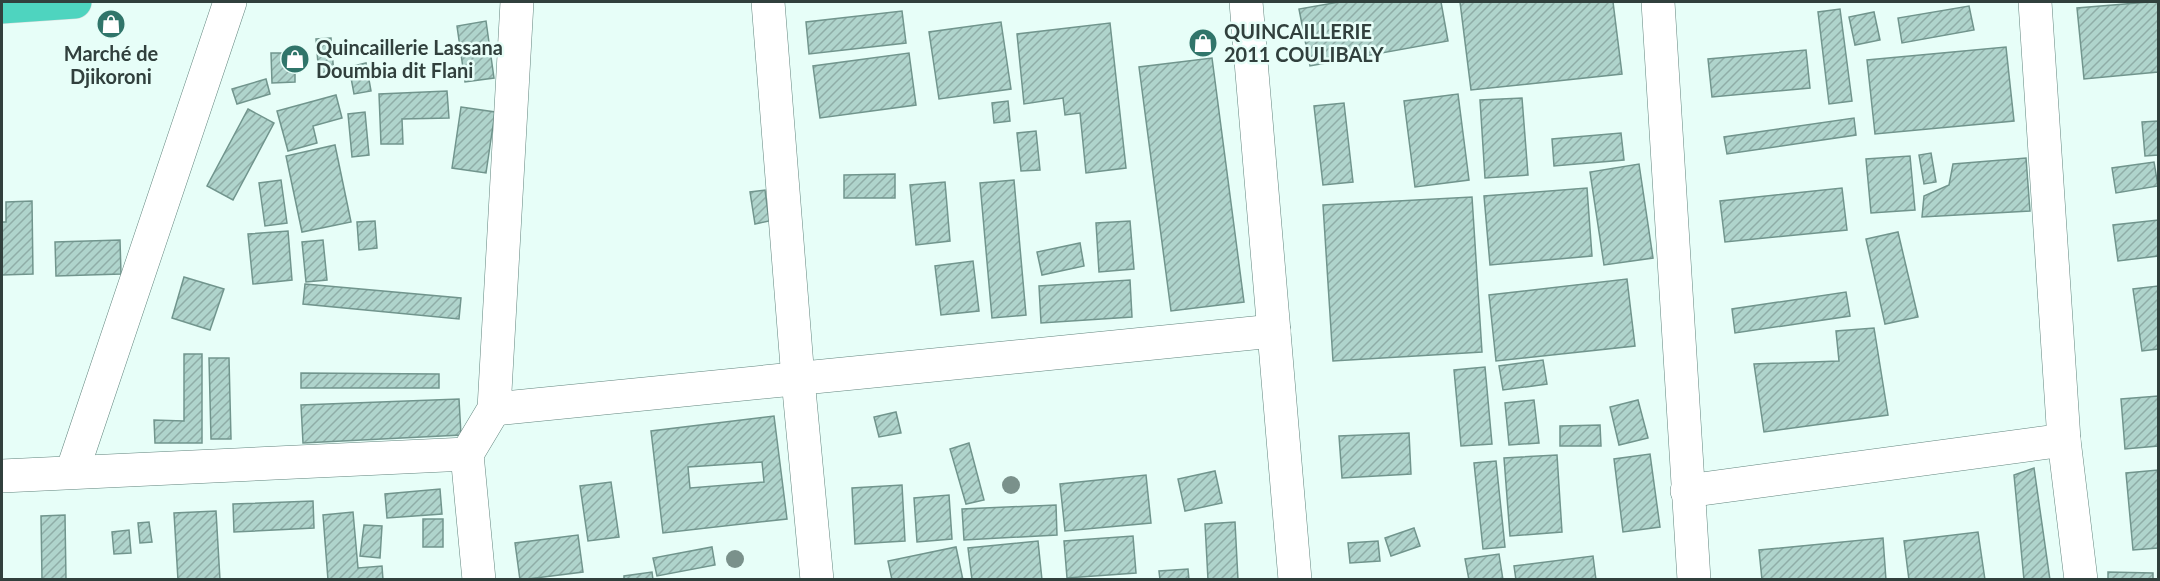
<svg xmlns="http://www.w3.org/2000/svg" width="2160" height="581" font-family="Lato,sans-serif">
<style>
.building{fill:url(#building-hatch);stroke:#71958d;stroke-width:1.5;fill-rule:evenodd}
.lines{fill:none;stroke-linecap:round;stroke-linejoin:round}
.minor-casing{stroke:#62857e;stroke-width:34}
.highway-casing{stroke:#dadddc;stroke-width:34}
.minor{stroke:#fff;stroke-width:33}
.highway{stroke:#4ed4bf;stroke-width:33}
.tree{fill:#7a918b}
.labels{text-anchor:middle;stroke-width:5;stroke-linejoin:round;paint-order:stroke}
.poi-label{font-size:20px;font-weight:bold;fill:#31403d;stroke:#e7fef8;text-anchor:start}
</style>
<defs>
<pattern id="building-hatch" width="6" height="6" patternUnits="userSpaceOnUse" patternTransform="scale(1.5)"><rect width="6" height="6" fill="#afd4cc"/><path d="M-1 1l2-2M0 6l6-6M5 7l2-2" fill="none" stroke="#8fada7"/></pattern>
</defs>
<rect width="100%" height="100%" fill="#e7fef8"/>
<g class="building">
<polygon points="1339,2 1441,2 1448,41 1310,66 1299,9"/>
<polygon points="1460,2 1613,2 1622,74 1471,90"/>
<polygon points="2149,2 2158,2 2158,72 2084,79 2077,8"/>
<polygon points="1969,6 1974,30 1902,43 1898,18"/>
<polygon points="1840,9 1852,101 1829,104 1818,12"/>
<polygon points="902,11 906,43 809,54 806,22"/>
<polygon points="1874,12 1880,40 1855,45 1849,17"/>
<polygon points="486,21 494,78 465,82 457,26"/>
<polygon points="1001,22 1011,89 939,99 929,32"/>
<polygon points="1110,23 1126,168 1086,173 1080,113 1065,115 1063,98 1024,104 1017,34"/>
<polygon points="331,38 334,75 319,76 316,39"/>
<polygon points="2006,47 2014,121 1875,134 1867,60"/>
<polygon points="1806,50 1810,88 1712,97 1708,59"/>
<polygon points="271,53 295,53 295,82 272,83"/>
<polygon points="909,53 916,105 820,118 813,66"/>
<polygon points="1212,58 1244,302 1171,311 1139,67"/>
<polygon points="366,63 371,91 354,94 349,67"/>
<polygon points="266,79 270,94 237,104 232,89"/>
<polygon points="447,91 449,118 402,119 403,144 381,144 379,94"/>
<polygon points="1458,94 1469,180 1415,187 1404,101"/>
<polygon points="336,95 342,118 313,126 317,143 288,151 277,111"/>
<polygon points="1522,98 1528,175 1485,178 1480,100"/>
<polygon points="1008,101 1010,121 994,123 992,103"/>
<polygon points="1344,103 1353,182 1323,185 1314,106"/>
<polygon points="461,107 495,112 486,173 452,168"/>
<polygon points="248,109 274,123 233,200 207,186"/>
<polygon points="365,112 369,155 352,157 348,114"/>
<polygon points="1854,118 1856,135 1727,154 1724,137"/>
<polygon points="2158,121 2158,155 2145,156 2142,122"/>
<polygon points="1036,131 1040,170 1021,171 1017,133"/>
<polygon points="1621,133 1624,160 1554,166 1552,139"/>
<polygon points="335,145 351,222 302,232 286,156"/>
<polygon points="1931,153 1936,182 1924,184 1919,155"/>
<polygon points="1910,156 1915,210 1871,213 1866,159"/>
<polygon points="2026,158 2030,211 1922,217 1924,196 1949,185 1953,164"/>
<polygon points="2154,162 2158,186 2116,193 2112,168"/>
<polygon points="1639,164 1653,258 1604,265 1590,172"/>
<polygon points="895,174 895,198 844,198 844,175"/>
<polygon points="281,180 287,223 265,226 259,183"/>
<polygon points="1014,180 1026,315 992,318 980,183"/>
<polygon points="945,182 950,241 916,245 910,185"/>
<polygon points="1587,188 1592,256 1490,265 1484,196"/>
<polygon points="1842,188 1847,230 1725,242 1720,201"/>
<polygon points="765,190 769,221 755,224 750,192"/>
<polygon points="1472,197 1482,352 1333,361 1323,205"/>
<polygon points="32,201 33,274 2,275 2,222 6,222 6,202"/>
<polygon points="2158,220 2158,256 2118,261 2113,225"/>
<polygon points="375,221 377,248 359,250 357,222"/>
<polygon points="1130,221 1134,269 1099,272 1096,223"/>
<polygon points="288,231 292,280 253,284 248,234"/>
<polygon points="1898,232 1918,317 1885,324 1866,239"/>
<polygon points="120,240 121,274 56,276 55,242"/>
<polygon points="323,240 327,280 306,282 302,242"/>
<polygon points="1080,243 1084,266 1042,275 1037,252"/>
<polygon points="973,261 979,311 941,315 935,266"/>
<polygon points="184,277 224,289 210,330 172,318"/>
<polygon points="1627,279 1635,346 1496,361 1489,295"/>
<polygon points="1130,280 1132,317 1041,323 1039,286"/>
<polygon points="305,284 461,298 459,319 303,304"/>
<polygon points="2158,286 2158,349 2142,351 2133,289"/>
<polygon points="1846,292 1850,316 1735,333 1732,309"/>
<polygon points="1874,328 1888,415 1764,432 1754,364 1839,361 1836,331"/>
<polygon points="184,354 202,354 202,443 155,443 154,420 184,421"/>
<polygon points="209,358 229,358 231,439 211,439"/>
<polygon points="1543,360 1547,384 1503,390 1499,366"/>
<polygon points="1485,367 1492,444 1461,446 1454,370"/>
<polygon points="301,373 439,374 439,388 301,388"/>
<polygon points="2158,396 2158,446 2125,449 2121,399"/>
<polygon points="459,399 461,435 303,443 301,405"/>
<polygon points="1534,400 1539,443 1509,445 1505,403"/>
<polygon points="1638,400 1648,438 1619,445 1610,407"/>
<polygon points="896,412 901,433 879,437 874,417"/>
<path d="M774,416l13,103 -124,14 -12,-102zM762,462l2,20 -74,6 -2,-21z"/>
<polygon points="1600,425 1601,446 1560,446 1560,426"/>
<polygon points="1409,433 1411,474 1342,478 1339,436"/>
<polygon points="969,443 984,500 966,504 950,449"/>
<polygon points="1650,454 1660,527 1623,532 1614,459"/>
<polygon points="1557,455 1562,532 1510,536 1504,458"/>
<polygon points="1496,461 1505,547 1483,549 1474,463"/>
<polygon points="2034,468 2050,580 2024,580 2014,475"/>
<polygon points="2158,470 2158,548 2133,550 2126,473"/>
<polygon points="1215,471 1222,503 1185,511 1178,479"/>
<polygon points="1146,475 1151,523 1065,531 1060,484"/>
<polygon points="611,482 619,537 588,541 580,486"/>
<polygon points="902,485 905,541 855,544 852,488"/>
<polygon points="440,489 442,514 387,518 385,494"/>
<polygon points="949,495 952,539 917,542 914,498"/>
<polygon points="313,501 314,528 234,532 233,504"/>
<polygon points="1056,505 1057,535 964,540 962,509"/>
<polygon points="216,511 220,580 178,580 174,513"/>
<polygon points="353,512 358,568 382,566 383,580 328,580 323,515"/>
<polygon points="65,515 66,580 42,580 41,516"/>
<rect x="423" y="519" width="20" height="28"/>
<polygon points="149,522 152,542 140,543 138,523"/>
<polygon points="1235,522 1238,580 1208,580 1205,524"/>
<polygon points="364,525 382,526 380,558 360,556"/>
<polygon points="1414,528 1420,546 1391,556 1385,538"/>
<polygon points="129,530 131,553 114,554 112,532"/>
<polygon points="1978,532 1985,580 1909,580 1904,541"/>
<polygon points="578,535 583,572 520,580 515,543"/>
<polygon points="1133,536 1136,573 1067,578 1064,541"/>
<polygon points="1883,538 1886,580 1762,580 1759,550"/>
<polygon points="1038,541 1042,580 972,580 968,548"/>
<polygon points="1378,541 1380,561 1350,563 1348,543"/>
<polygon points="712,547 715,565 657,576 653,558"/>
<polygon points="956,547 963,580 892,580 888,561"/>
<polygon points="1499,554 1503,580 1469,580 1465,559"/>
<polygon points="1593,556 1596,580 1516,580 1514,566"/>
<polygon points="1188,569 1189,580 1160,580 1159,571"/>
<polygon points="652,572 653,580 624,580 624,576"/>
<polygon points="2108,572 2153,573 2153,580 2108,580"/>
</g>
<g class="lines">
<g class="minor-casing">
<g id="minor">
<polyline points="768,2 798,379 817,580"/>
<polyline points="1246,2 1295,580"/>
<polyline points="1658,2 1694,580"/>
<polyline points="2035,2 2064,440 2081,580"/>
<polyline points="494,409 1274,331"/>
<polyline points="72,472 230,2"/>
<polyline points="2,476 467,454"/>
<polyline points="1687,491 2064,440"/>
<polyline points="479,580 467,454 494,409 517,2"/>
</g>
</g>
<g class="highway-casing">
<polyline id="highway" points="2,7 75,2"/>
</g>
<use href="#minor" class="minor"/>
<use href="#highway" class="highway"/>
</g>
<g class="tree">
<circle cx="1011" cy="485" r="9"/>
<circle cx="735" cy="559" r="9"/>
</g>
<defs>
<g id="shop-disc" transform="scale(1.5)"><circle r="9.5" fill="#30756a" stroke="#e7fef8"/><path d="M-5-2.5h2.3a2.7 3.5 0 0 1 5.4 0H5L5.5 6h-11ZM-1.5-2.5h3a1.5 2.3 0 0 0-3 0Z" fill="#fff"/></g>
</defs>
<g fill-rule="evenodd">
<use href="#shop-disc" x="111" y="24"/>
<use href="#shop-disc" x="1203" y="43"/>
<use href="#shop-disc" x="295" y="59"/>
</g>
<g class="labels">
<g class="poi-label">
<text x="1224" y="39">QUINCAILLERIE<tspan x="1224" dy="23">2011 COULIBALY</tspan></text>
<text x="316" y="55">Quincaillerie Lassana<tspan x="316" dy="23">Doumbia dit Flani</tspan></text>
<text x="111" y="61" text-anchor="middle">Marché de<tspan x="111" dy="23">Djikoroni</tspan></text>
</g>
</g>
<rect width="2160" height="581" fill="none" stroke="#31403d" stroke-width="6"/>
</svg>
